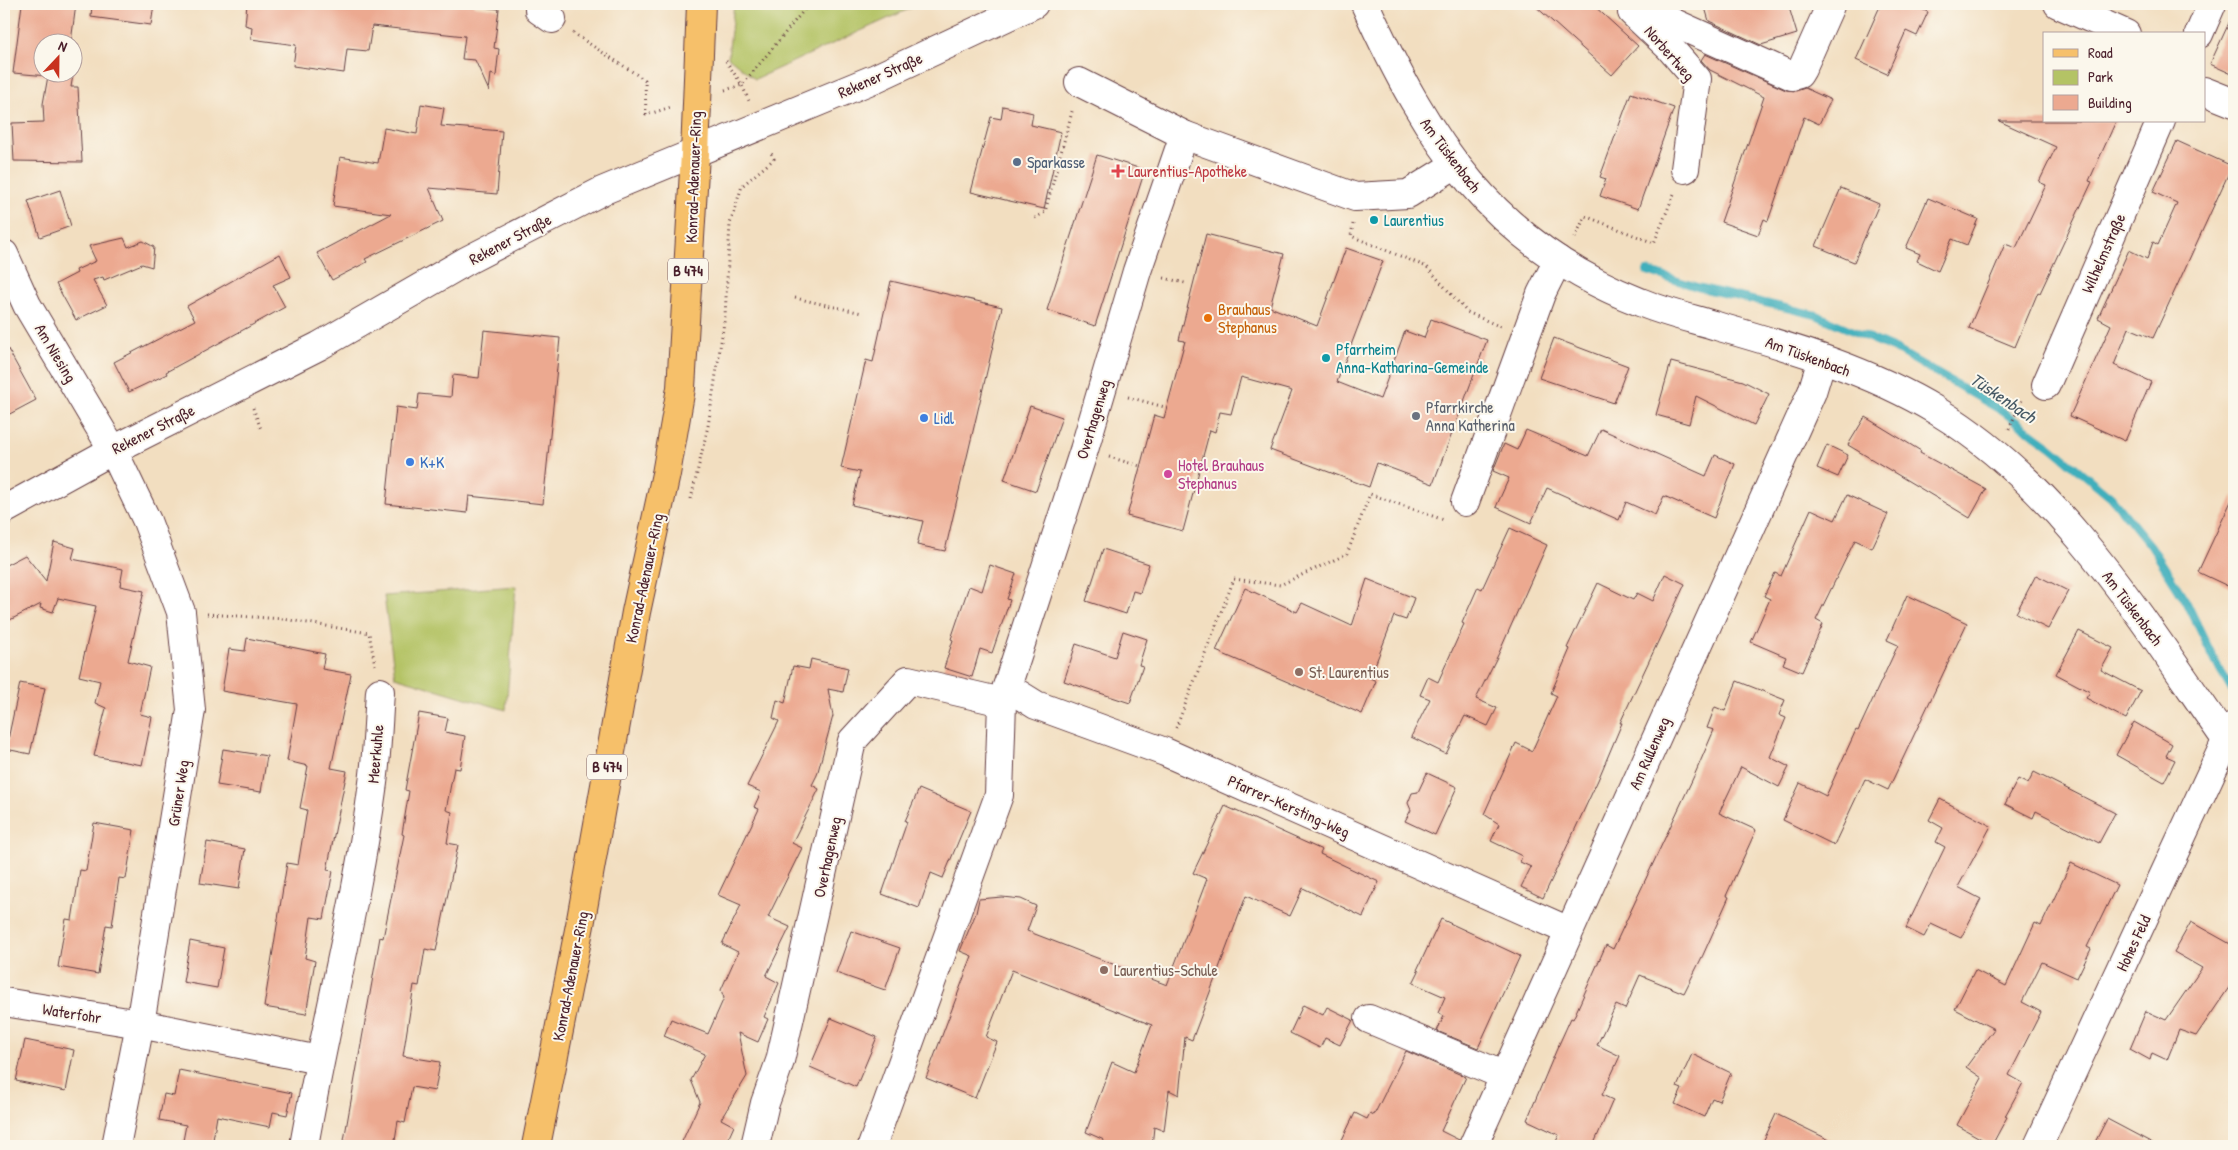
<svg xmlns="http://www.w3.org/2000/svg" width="2238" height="1150" font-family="'Patrick Hand',sans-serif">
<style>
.green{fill:#b4c365;stroke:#7f7148}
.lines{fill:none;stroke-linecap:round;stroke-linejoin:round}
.stream{stroke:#40afbc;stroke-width:8}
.building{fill:#eca990}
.minor-casing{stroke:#633c41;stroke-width:30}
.major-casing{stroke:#633c41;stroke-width:30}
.path{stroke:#633c41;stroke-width:3;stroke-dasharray:1 4;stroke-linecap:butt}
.minor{stroke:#fff;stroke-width:28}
.major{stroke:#f6c06b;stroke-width:28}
.service-dot{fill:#5c6f8a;stroke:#fbf7ec;stroke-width:2}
.health-dot{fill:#e0444e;stroke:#fbf7ec;stroke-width:2}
.culture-dot{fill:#0f9aa8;stroke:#fbf7ec;stroke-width:2}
.food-dot{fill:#e8710a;stroke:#fbf7ec;stroke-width:2}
.worship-dot{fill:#6b7280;stroke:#fbf7ec;stroke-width:2}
.shop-dot{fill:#3f7fe0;stroke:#fbf7ec;stroke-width:2}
.hotel-dot{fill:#d1479c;stroke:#fbf7ec;stroke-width:2}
.education-dot{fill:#8d6e63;stroke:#fbf7ec;stroke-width:2}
.labels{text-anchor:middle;stroke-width:4;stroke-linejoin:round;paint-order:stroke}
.shield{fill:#fbf7ec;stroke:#7f6065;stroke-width:1}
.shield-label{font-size:15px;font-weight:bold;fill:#4a1f2b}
.street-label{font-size:16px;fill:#4a1f2b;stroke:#fbf7ec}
.service-label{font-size:16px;fill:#4e5e75;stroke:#fbf7ec;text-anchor:start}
.health-label{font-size:16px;fill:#be3a42;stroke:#fbf7ec;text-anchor:start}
.culture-label{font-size:16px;fill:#0d838f;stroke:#fbf7ec;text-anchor:start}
.food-label{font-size:16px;fill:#c56008;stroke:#fbf7ec;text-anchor:start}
.worship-label{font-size:16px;fill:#5b616d;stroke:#fbf7ec;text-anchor:start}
.shop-label{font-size:16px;fill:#366cbe;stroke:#fbf7ec;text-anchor:start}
.hotel-label{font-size:16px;fill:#b23c85;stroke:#fbf7ec;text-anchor:start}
.education-label{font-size:16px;fill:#785e54;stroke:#fbf7ec;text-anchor:start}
.water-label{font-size:18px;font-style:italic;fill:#465965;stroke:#fbf7ec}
</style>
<rect width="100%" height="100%" fill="#fbf7ec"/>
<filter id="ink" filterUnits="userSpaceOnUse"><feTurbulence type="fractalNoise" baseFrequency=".02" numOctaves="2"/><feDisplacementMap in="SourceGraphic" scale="10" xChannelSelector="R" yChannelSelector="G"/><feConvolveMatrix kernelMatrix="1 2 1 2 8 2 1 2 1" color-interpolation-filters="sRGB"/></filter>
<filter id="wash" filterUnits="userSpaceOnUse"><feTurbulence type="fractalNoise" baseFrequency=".0096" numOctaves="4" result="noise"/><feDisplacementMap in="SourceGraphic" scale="20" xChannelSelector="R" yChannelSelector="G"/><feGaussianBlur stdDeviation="1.12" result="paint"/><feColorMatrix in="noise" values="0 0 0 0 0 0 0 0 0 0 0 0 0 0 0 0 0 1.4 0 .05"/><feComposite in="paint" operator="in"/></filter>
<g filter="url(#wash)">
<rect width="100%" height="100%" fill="#f2dec0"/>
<g class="green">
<polygon points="734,4 920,4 755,79 728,57"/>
<polygon points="516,586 506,710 395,677 384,596"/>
</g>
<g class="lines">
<polyline class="stream" points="1647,271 1697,287 1816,315 1897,350 2002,411 2051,447 2111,497 2151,546 2186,601 2216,663 2234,693"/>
</g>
<g id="blocks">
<g class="building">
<polygon points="22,4 76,4 71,42 42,42 42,72 72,72 72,44 78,45 71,87 78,87 82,162 14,161 12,123 44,122 43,104 48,76 13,73"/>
<polygon points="92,4 154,4 151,25 91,17"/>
<polygon points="247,4 474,4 474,6 499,9 494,48 499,49 496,76 491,74 489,91 475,60 462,59 465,36 372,26 368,51 347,49 344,73 293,66 296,45 251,39 252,27 245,25"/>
<polygon points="1533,4 1592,4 1638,46 1612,75"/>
<polygon points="1704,4 1788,4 1797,34 1761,45 1709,21"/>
<polygon points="1881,4 1910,4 1928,12 1917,36 1906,31 1887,74 1856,60"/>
<polygon points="2234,12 2234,75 2210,64"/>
<polygon points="1705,54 1786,90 1796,91 1805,88 1831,100 1819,124 1804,117 1768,221 1764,219 1758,235 1721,222 1764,97 1710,70 1701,60"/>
<polygon points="1631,93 1674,108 1638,209 1600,196 1606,179 1600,177"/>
<polygon points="421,104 444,108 441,126 502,131 497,194 429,188 443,221 365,259 367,262 332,280 317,253 391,214 333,206 340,157 378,163 384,128 417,134"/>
<polygon points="1003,106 1033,113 1031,125 1061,132 1044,209 971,192 991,117 1001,119"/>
<polygon points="1999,121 2116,121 2089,181 2092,182 2040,293 2038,292 2015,347 1969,328 2005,244 2016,248 2046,185 2039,182 2056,147"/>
<polygon points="2177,141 2232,166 2153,338 2129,328 2114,365 2151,382 2125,441 2070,416 2111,325 2098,318 2129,250 2147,259 2153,242 2158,245 2177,203 2153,192"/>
<polygon points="1097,155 1145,170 1095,326 1047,310"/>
<polygon points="1841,188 1879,204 1854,262 1816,246"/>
<polygon points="60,190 71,226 40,237 28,201"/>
<polygon points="1928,198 1978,219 1967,245 1952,239 1938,271 1917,261 1920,254 1906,248"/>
<polygon points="1206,234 1284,254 1270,307 1317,326 1346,248 1383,261 1337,382 1380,399 1405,331 1424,338 1431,319 1487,340 1433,484 1377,463 1369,487 1270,450 1292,391 1241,377 1231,414 1220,412 1215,432 1210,430 1183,531 1127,516 1154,415 1164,418 1185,341 1179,340"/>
<polygon points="124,238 128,247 143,241 154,247 152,267 142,264 104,280 103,277 93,280 107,305 76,320 56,284 77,273 76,270 96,261 89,246"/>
<polygon points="280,254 291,277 273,285 285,307 166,372 167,374 129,392 114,362 195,320 187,306"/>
<polygon points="891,281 1002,307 945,551 917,545 923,521 852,505 860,472 841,468 866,360 873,362"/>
<polygon points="484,330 560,338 543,504 469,496 467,513 386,504 396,407 417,410 419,394 451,397 453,375 479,378"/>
<polygon points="1554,338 1628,366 1614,403 1539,378"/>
<polygon points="4,342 36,400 4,417"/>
<polygon points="1671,362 1743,381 1769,394 1754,425 1696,396 1689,424 1656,415"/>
<polygon points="1030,406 1062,417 1036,491 1004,480"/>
<polygon points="1865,417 1921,451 1920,453 1986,489 1970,518 1848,445"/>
<polygon points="1601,429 1706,476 1715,455 1735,464 1714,518 1664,496 1655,515 1626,502 1619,520 1547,488 1531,523 1496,507 1509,478 1493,471 1504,444 1517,450 1526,430 1588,456"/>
<polygon points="1827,445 1848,455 1838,477 1817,468"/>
<polygon points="1847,495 1888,514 1872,548 1855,540 1816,620 1823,624 1802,672 1783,664 1786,657 1751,642 1770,599 1764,596 1775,573 1781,576 1811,509 1835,520"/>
<polygon points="2234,495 2234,589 2198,572"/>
<polygon points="1510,528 1547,545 1498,655 1476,699 1497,708 1488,726 1465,716 1446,754 1411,737 1430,699 1420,695 1428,677 1438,682 1464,624 1462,623 1478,587 1482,589"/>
<polygon points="54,542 75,548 72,559 123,569 120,586 144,591 128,661 150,667 140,714 152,717 142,765 94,756 106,708 95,703 100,681 79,676 96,606 58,598 53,612 40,608 41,604 4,623 4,566 25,555 46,581"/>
<polygon points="1103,549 1149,564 1140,593 1133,591 1126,614 1086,601"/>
<polygon points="990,565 1016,574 1007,599 1010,600 992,653 980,649 972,677 944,668 953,640 951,639 969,586 982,591"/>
<polygon points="1665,574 1685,584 1620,723 1622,723 1598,780 1543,898 1521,887 1531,867 1520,862 1522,856 1491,841 1499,824 1484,814 1516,743 1532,751 1557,696 1551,693 1570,649 1567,648 1598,583 1633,600 1637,593 1653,601"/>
<polygon points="2036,575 2068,591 2048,629 2016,613"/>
<polygon points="1367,579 1414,598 1406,620 1394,616 1370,678 1376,681 1362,714 1216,651 1245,588 1297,612 1302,603 1352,626"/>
<polygon points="1907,595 1967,623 1888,790 1865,779 1834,845 1783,820 1800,783 1826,796 1856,730 1858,731 1898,645 1887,640"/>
<polygon points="1123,631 1147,639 1139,665 1143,666 1130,703 1064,681 1076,644 1115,657"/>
<polygon points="2079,631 2113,648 2101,670 2141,691 2126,719 2086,698 2090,692 2056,674"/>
<polygon points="247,638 325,654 322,669 351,674 331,768 347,771 327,870 333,871 324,919 311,917 305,958 315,961 306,1014 264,1007 287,863 298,865 307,810 300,808 308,766 287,761 297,704 222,691 229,649 245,651"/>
<polygon points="811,659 848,668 843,692 828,689 833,716 817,775 812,785 819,789 792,843 802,848 768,917 790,927 766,976 779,983 764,1017 768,1019 758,1042 738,1033 747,1076 721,1119 734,1126 725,1146 680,1146 700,1102 691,1080 705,1054 664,1036 671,1019 708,1034 724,998 721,990 738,952 722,944 741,905 718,895 759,809 754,807 761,792 747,786 779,721 773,718 777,700 785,703 793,666 809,669"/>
<polygon points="1737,681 1785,700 1779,715 1786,718 1770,757 1789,767 1779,787 1741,767 1719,813 1756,830 1726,896 1729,897 1703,955 1684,993 1640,975 1625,1009 1616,1005 1597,1045 1620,1056 1602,1095 1613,1100 1593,1146 1554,1146 1559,1135 1527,1120 1556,1051 1571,1018 1573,1019 1606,945 1613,949 1694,776 1714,730 1707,728 1715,707 1725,711"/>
<polygon points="20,683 45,688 30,754 6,749"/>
<polygon points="419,713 448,718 445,732 465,736 460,769 454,768 446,810 452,812 447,843 458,845 436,951 425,949 419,986 414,985 403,1056 440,1062 435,1091 412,1087 405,1123 398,1121 394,1146 343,1146 380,937 383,938 404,835 402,834 409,791 405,790"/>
<polygon points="2134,722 2172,744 2166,756 2175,760 2164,782 2116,755"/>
<polygon points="223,749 267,756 261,792 217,785"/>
<polygon points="2034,772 2115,813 2099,843 2036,811 2033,818 2005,804 2018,779 2028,784"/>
<polygon points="1427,773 1457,787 1435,835 1405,821 1411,810 1408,803 1412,793 1418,792"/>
<polygon points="919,789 971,811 943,878 931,873 919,908 882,894 907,822 905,821"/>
<polygon points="1940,799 1991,826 1958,887 1981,899 1961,938 1931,924 1924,937 1906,928 1945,847 1936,842 1943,828 1929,820"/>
<polygon points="1225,806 1322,850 1320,854 1379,882 1363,917 1303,888 1290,916 1246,896 1192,1040 1185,1037 1179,1095 1169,1090 1164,1131 1154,1127 1152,1146 1102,1146 1104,1140 1086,1132 1112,1062 1134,1072 1152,1025 1012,970 986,1037 997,1042 975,1098 926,1078 972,956 960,951 976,913 979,899 1002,897 1021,899 1036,906 1027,931 1167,985 1207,879 1193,873"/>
<polygon points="94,823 134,830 126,879 119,878 112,926 106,925 98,974 58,967 66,919 72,920 80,870 86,871"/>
<polygon points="207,842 245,849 239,889 200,883"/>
<polygon points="2071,863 2117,885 2087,947 2091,949 2077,978 2042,962 2022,1002 2041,1012 2009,1075 2023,1083 2005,1116 2007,1117 1992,1145 1957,1125 1982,1078 1966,1067 1994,1029 1955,1009 1975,970 2006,986 2035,923 2041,926"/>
<polygon points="1441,919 1520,956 1478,1048 1437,1031 1444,1016 1438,1013 1445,997 1413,983 1419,971 1417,970"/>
<polygon points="2191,922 2234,946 2234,980 2196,1036 2179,1030 2167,1060 2152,1053 2150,1060 2130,1049 2146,1011 2166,1020 2202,968 2174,952"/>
<polygon points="851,931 900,948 885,990 836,973"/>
<polygon points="190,941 224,948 217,988 183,982"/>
<polygon points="1303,1005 1323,1015 1327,1007 1353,1020 1340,1045 1325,1038 1320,1048 1290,1033"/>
<polygon points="831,1018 877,1037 856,1087 810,1067"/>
<polygon points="25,1040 74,1050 66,1091 16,1081"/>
<polygon points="1406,1051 1466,1077 1441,1131 1459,1140 1458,1146 1339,1146 1355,1113 1367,1119 1370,1113 1374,1115"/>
<polygon points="1692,1054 1731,1073 1719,1101 1712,1098 1704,1117 1675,1104 1682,1089 1677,1087"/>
<polygon points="179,1070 292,1093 287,1115 273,1112 270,1127 217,1116 212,1146 182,1146 186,1125 159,1120 164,1094 174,1096"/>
<polygon points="1776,1114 1842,1146 1761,1146"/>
<polygon points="2107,1119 2158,1146 2093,1146"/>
</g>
</g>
</g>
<g filter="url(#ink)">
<use href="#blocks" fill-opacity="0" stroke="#633c41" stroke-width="1"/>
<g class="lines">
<g class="minor-casing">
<g id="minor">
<polyline points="539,4 539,10 552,19"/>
<path d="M1365,4c62,137 129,241 275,298 26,11 54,17 80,25 74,21 151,44 217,84 129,78 212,220 297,340"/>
<polyline points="2058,4 2126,34"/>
<polyline points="1632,11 1661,17 1792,76 1799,74 1802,69 1830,6"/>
<polyline points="1632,12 1669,47 1697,79 1685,169"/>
<polyline points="2199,34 2212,4"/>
<polyline points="1079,82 1184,135 1355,197 1408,194 1456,164"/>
<polyline points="2204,91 2234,103"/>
<polyline points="4,254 27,305 113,450 147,521 181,612 191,710 140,1024 116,1146"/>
<polyline points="2046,385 2161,121"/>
<polyline points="1465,502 1541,294 1558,260"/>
<polyline points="4,510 113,450 319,346 468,260 602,191 876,78 1034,4"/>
<polyline points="1007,687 1036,705 1165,752 1569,931"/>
<polyline points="4,1002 140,1024 319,1060"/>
<polyline points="1369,1019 1505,1076"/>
<path d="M304,1146c21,-121 53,-241 69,-363 4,-30 5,-61 7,-91"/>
<polyline points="755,1146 765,1103 780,1061 852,741 908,680 1002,702"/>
<polyline points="872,1146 999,795 1002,702 1084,450 1137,271 1184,135"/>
<polyline points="1473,1146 1812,392 1822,359"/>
<polyline points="2038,1146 2233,726"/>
</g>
</g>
<g class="major-casing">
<polyline id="major" points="536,1146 580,925 636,612 666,474 681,388 695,154 701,4"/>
</g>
<g class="path">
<polyline points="573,33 645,80 646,115 671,107"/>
<polyline points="726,61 742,85 749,101"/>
<polyline points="725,90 742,85 809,4"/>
<polyline points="1035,218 1045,212 1073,108"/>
<polyline points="1353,224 1351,236 1427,267 1467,312 1501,327"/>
<polyline points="1575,238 1585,216 1654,243 1674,194"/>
<polyline points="1164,278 1185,283"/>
<polyline points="795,298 862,313"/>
<polyline points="1128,397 1168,408"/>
<polyline points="253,408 261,429"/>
<polyline points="2009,429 2023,398"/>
<polyline points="1109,457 1140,466"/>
<polyline points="691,499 708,426 725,316 730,224 742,186 774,159 770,151"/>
<polyline points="207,614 283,619 369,633 375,665"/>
<polyline points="1176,728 1234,579 1280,585 1347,554 1370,494 1444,520"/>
</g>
<use href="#minor" class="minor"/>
<use href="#major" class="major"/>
</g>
</g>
<circle class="service-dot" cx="1017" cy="162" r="5"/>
<path class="health-dot" d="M1115.5 163.5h5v5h5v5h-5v5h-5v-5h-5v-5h5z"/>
<g class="culture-dot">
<circle cx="1374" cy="220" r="5"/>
<circle cx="1326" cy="358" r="5"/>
</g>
<circle class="food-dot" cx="1208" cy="318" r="5"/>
<circle class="worship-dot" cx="1416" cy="416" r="5"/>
<g class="shop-dot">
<circle cx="924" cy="418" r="5"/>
<circle cx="410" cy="462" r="5"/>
</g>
<circle class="hotel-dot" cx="1168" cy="474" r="5"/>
<g class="education-dot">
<circle cx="1299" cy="672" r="5"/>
<circle cx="1104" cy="970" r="5"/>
</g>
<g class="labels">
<g class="shield">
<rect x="668" y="258.5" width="40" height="25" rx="4"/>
<rect x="587" y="754.5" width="40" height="25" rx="4"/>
</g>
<g class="shield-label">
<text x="688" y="276">B 474</text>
<text x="607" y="772">B 474</text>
</g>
<g class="street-label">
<text transform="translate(1670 53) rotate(49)" y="6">Norbertweg</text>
<text transform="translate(880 75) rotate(-24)" y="6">Rekener Straße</text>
<text transform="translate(1451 155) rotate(53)" y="6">Am Tüskenbach</text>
<text transform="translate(693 177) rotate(-88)" y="6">Konrad-Adenauer-Ring</text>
<text transform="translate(510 239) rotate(-28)" y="6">Rekener Straße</text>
<text transform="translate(2103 253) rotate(-66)" y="6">Wilhelmstraße</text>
<text transform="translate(56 353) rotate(59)" y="6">Am Niesing</text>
<text transform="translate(1808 356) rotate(20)" y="6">Am Tüskenbach</text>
<text transform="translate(1093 419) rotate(-73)" y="6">Overhagenweg</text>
<text transform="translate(153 429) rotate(-27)" y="6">Rekener Straße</text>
<text transform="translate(644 578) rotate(-78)" y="6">Konrad-Adenauer-Ring</text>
<text transform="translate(2133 608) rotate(53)" y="6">Am Tüskenbach</text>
<text transform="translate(1649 753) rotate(-66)" y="6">Am Rullenweg</text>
<text transform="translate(375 754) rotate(-85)" y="6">Meerkuhle</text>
<text transform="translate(178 793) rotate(-81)" y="6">Grüner Weg</text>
<text transform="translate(1289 806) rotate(24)" y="6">Pfarrer-Kersting-Weg</text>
<text transform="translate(827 857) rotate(-78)" y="6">Overhagenweg</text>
<text transform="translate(2133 943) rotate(-65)" y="6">Hohes Feld</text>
<text transform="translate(570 976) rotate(-79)" y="6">Konrad-Adenauer-Ring</text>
<text transform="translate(72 1013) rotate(9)" y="6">Waterfohr</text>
</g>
<g class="service-label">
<text x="1027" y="168">Sparkasse</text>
</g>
<g class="health-label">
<text x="1128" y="177">Laurentius-Apotheke</text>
</g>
<g class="culture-label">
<text x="1384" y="226">Laurentius</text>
<text x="1336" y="355">Pfarrheim<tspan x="1336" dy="18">Anna-Katharina-Gemeinde</tspan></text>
</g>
<g class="food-label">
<text x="1218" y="315">Brauhaus<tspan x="1218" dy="18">Stephanus</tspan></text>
</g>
<g class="worship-label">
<text x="1426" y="413">Pfarrkirche<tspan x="1426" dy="18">Anna Katherina</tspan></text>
</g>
<g class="shop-label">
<text x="934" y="424">Lidl</text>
<text x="420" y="468">K+K</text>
</g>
<g class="hotel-label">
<text x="1178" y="471">Hotel Brauhaus<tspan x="1178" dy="18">Stephanus</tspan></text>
</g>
<g class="education-label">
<text x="1309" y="678">St. Laurentius</text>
<text x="1114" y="976">Laurentius-Schule</text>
</g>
<g class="water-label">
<text transform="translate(2003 398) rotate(34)" y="6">Tüskenbach</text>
</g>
</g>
<rect width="2238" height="1150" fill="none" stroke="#fbf7ec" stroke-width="20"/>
<rect x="2043" y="32" width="162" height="90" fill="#fbf7ec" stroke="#b4a19f"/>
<rect x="2053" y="49" width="25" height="8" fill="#f6c06b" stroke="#b4a19f"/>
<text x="2088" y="58" font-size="15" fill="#4a1f2b">Road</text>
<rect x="2053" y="70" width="25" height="15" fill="#b4c365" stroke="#b4a19f"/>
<text x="2088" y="82" font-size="15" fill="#4a1f2b">Park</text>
<rect x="2053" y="95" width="25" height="15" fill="#eca990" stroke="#b4a19f"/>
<text x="2088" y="108" font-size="15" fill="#4a1f2b">Building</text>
<g transform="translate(58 58) rotate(22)"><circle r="24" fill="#fbf7ec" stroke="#b4a19f"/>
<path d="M0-4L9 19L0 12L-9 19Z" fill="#c8321e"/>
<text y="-8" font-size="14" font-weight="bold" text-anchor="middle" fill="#4a1f2b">N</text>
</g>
</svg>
